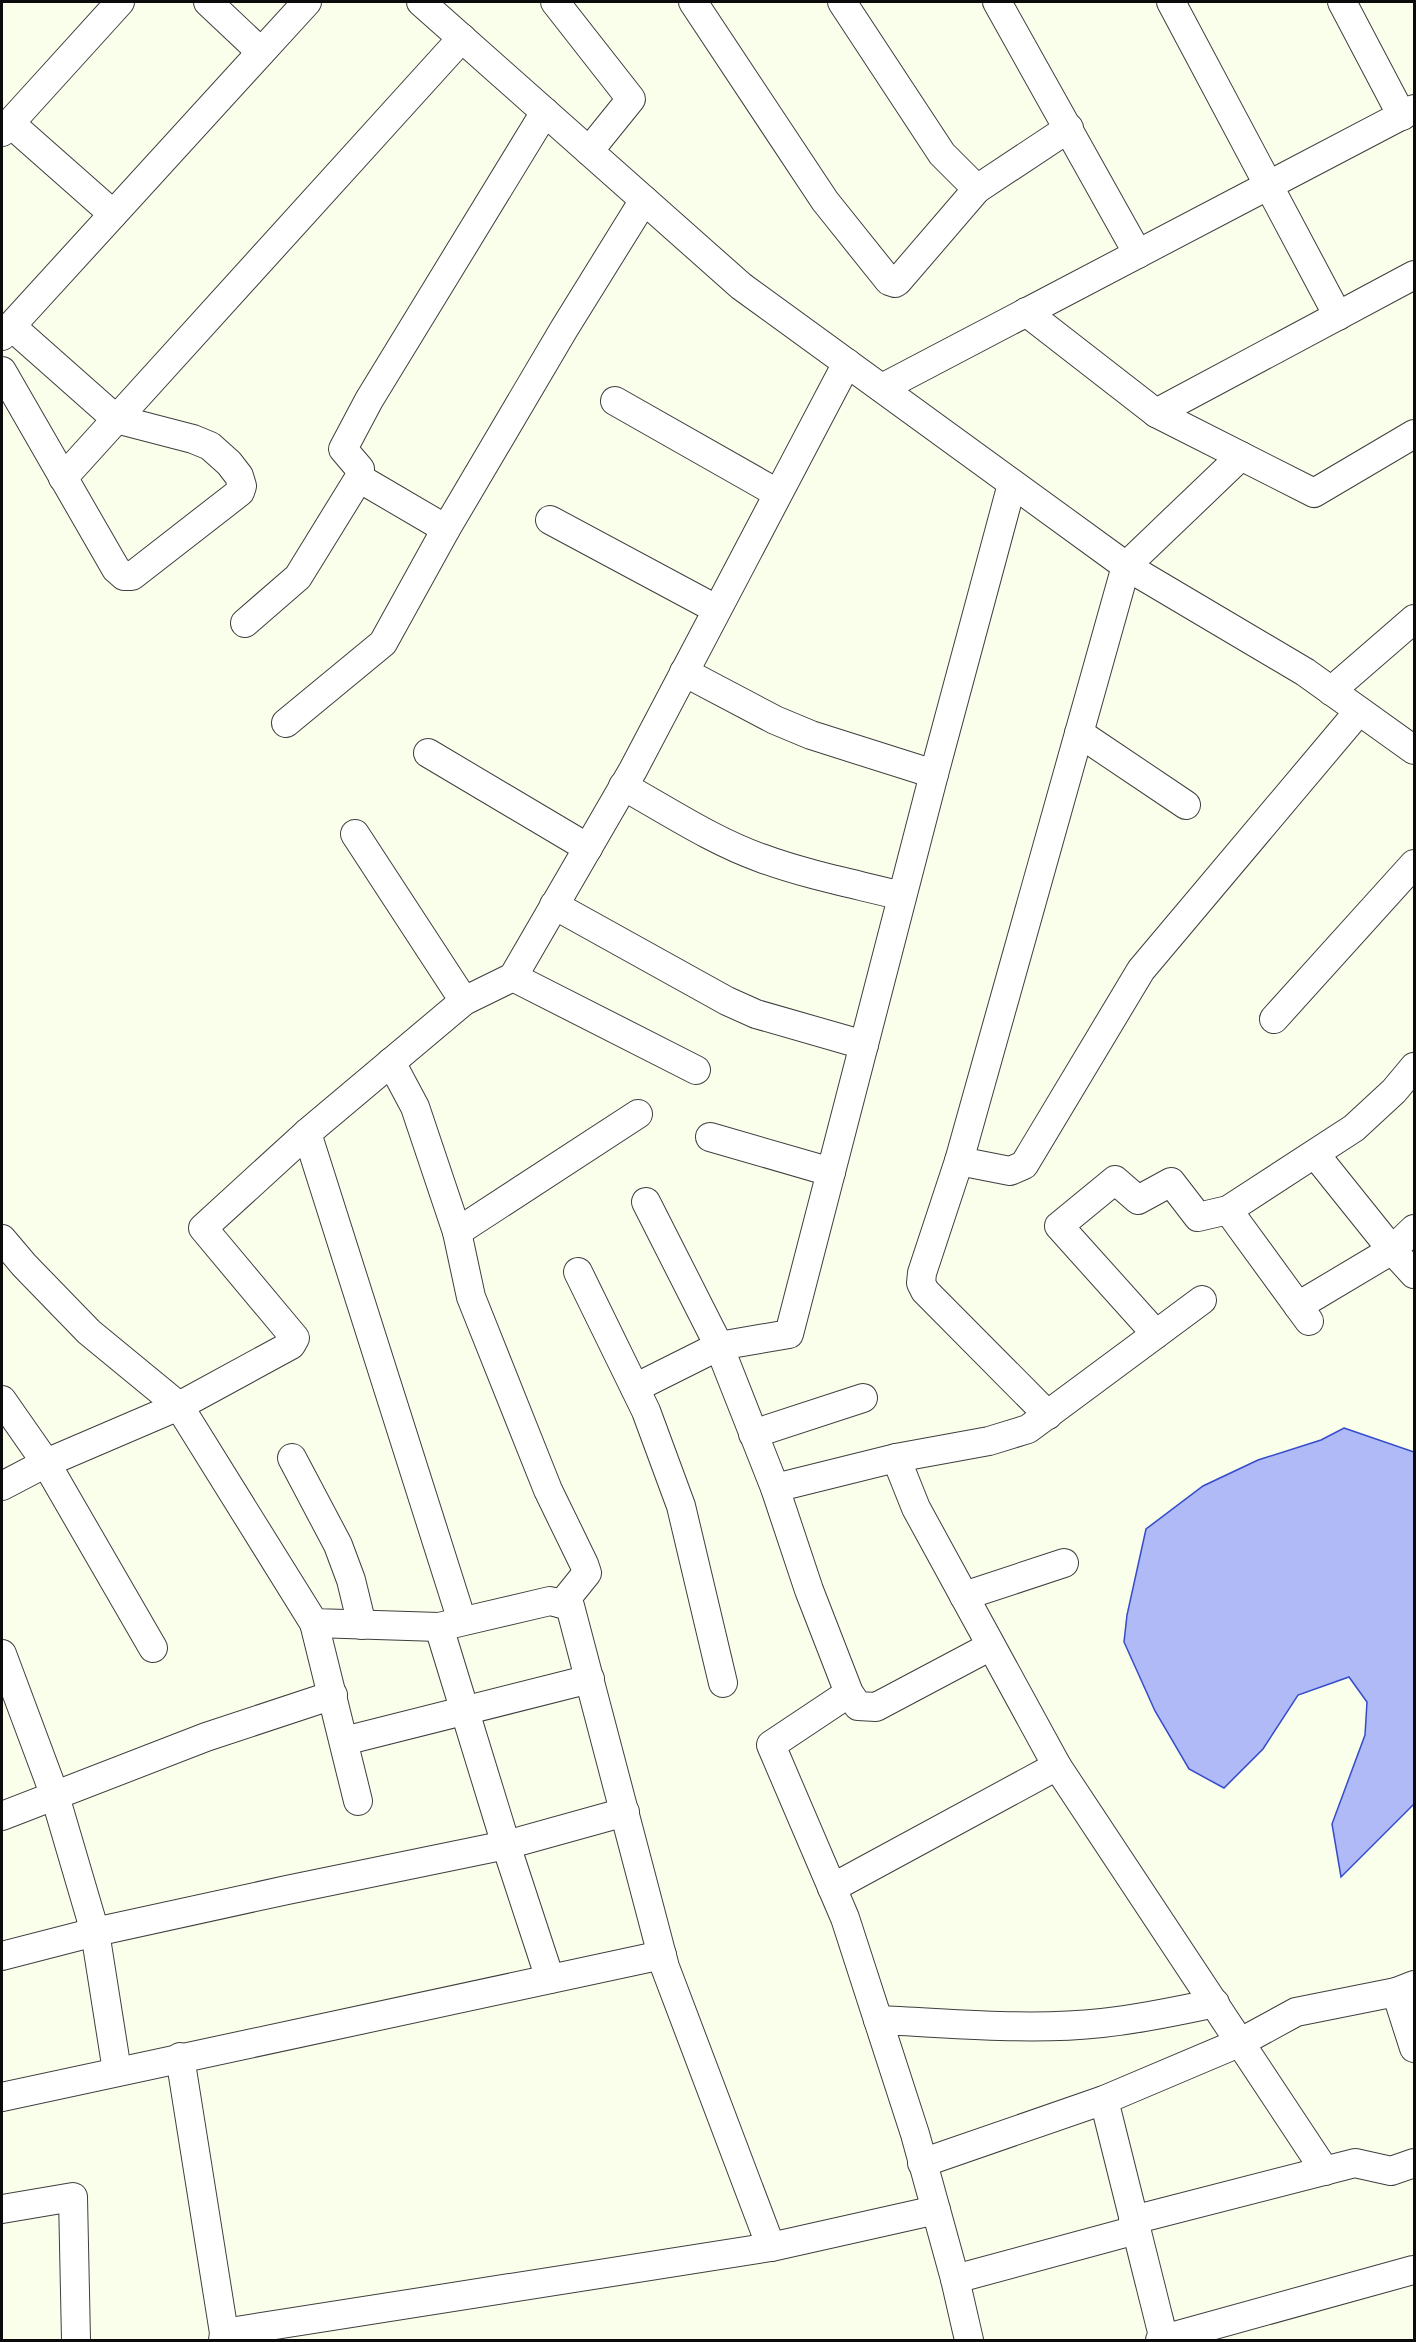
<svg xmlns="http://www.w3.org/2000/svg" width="1416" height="2342" font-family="'Libre Baskerville',serif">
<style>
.water{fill:#afbaf6;stroke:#364acc;stroke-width:1.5}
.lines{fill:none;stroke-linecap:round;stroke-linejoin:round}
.minor-casing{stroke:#3e3e3e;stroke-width:30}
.minor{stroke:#fff;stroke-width:28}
</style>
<rect width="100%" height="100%" fill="#f9ffea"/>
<polygon class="water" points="1344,1428 1414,1452 1414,1804 1341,1877 1332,1824 1365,1735 1367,1702 1349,1677 1298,1695 1263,1749 1224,1788 1189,1769 1155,1711 1124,1642 1127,1615 1146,1529 1203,1486 1258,1460 1321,1440"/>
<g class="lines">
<g class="minor-casing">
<g id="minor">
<polyline points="208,2 261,52"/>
<polyline points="421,2 741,286 1126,566 1305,672 1414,750"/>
<polyline points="555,2 631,99 589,151"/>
<polyline points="693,2 825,201 889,281 895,283 898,281 977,189"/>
<polyline points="842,2 942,154 977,189 1069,128"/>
<polyline points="997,2 1138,254"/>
<polyline points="1171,2 1338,316"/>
<polyline points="1342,2 1402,116"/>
<polyline points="10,123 113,214"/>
<polyline points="2,132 120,2"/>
<polyline points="1026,312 1156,413 1314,493 1414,434"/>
<polyline points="2,336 307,2"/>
<polyline points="2,371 116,569 124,576 132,576 240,492 242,486 239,476 229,463 210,446 193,439 116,419 11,326"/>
<polyline points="882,388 1414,109"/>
<polyline points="615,401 777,493"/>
<polyline points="1156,413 1414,275"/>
<polyline points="63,478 462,38"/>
<polyline points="359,478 446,529"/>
<polyline points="550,520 716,609"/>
<polyline points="245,623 298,577 359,478 360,469 343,449 369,400 545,112"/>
<polyline points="684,672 775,720 811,735 934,774"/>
<polyline points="1331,691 1414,619"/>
<polyline points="286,723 383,643 446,529 564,329 644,200"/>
<polyline points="1079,733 1186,805"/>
<polyline points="428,753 588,848"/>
<path d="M623,786c45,25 90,55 138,72 46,17 94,26 141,38"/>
<polyline points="355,834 464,1001"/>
<polyline points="554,905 727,1001 756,1014 864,1045"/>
<polyline points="513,977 696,1070"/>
<polyline points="1274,1019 1414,864"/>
<polyline points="391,1062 415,1107 457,1232 471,1297 548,1490 584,1564 587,1573 562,1604"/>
<polyline points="307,1133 462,1621"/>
<polyline points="710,1137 831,1172"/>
<polyline points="1315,1154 1392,1250 1414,1274"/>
<polyline points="959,1161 1010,1171 1024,1165 1141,970 1359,711"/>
<polyline points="646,1202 719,1346 775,1488 809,1590 849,1693 858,1706 876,1707 991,1646"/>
<polyline points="1228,1210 1309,1321"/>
<polyline points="457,1232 638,1114"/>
<polyline points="2,1239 24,1265 89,1332 179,1406 314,1623 439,1627 550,1601 570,1606 665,1967 771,2247"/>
<polyline points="578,1272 646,1411 681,1506 723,1683"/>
<polyline points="1298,1306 1392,1250 1414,1229"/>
<polyline points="1156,1334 1059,1226 1115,1180 1138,1200 1171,1182 1198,1217 1228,1210 1354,1128 1394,1091 1414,1067"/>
<polyline points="635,1388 719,1346 789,1334 934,774 1012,484"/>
<polyline points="2,1400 46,1463 153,1648"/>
<polyline points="1048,1415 925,1291 921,1283 922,1273 959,1161 1126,566 1241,456"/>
<polyline points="753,1434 863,1398"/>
<polyline points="292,1458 338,1545 351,1580 362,1625"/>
<polyline points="896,1458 916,1508 1057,1766 1325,2171"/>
<polyline points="2,1486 46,1463 179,1406 291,1345 295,1338 203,1228 307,1133 464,1001 513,977 633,770 847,363"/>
<polyline points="775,1488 896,1458 989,1441 1028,1429 1202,1300"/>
<polyline points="964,1596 1064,1563"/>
<polyline points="314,1623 358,1801"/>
<polyline points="439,1627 506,1845 550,1979"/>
<polyline points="2,1654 55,1796 95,1932 117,2071"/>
<polyline points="849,1693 771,1745 845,1918 915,2134 955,2279 969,2340"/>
<polyline points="344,1741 590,1679"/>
<polyline points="2,1816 206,1737 333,1695"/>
<polyline points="832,1888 1057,1766"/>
<polyline points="2,1956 95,1932 287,1890 506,1845 625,1812"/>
<polyline points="1396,1992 1414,2048"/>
<path d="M878,2020c74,3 150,11 224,3 38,-4 76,-12 113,-20"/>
<polyline points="180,2057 224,2333 223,2340"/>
<polyline points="2,2097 662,1955"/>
<polyline points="1104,2100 1164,2340"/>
<polyline points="922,2163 1104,2100 1241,2042 1296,2012 1396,1992 1414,1985"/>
<polyline points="2,2209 73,2197 76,2340"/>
<polyline points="1133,2220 1355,2163 1391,2171 1414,2163"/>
<polyline points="955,2279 1136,2230"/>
<polyline points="224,2333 771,2247 936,2210"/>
<polyline points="1160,2340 1413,2270"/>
</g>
</g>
<use href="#minor" class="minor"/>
</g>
<rect width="1416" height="2342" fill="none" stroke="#0b0b0b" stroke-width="6"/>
</svg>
